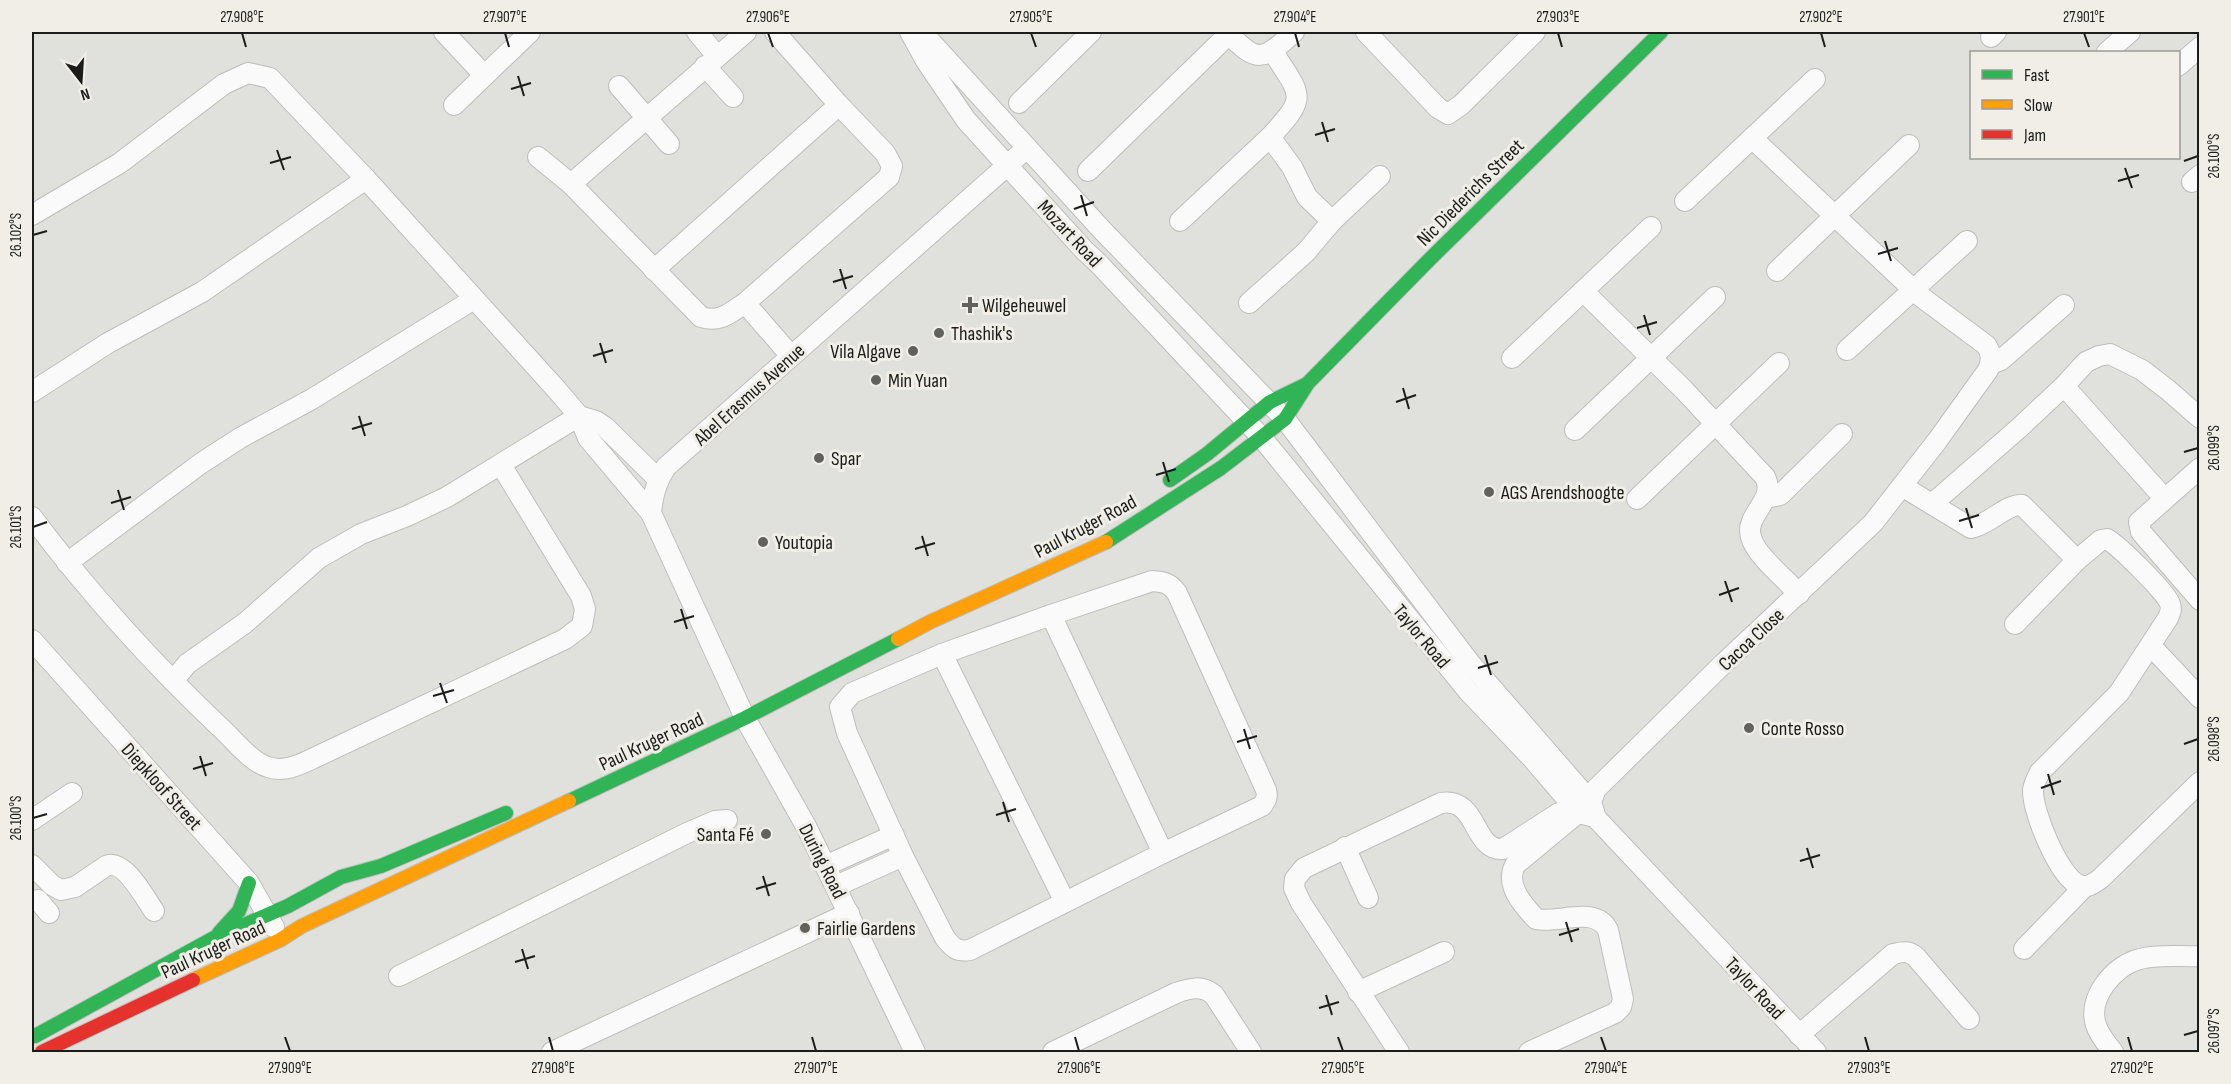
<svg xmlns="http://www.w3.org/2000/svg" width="2231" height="1084" font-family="'Sofia Sans Condensed',sans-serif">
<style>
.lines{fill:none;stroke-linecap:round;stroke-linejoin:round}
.street-casing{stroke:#bebebc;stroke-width:22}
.fast-casing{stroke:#bebebc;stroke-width:16}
.slow-casing{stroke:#bebebc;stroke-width:16}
.jam-casing{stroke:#bebebc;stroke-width:16}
.street{stroke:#fafafa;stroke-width:20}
.fast{stroke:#30b455;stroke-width:14}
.slow{stroke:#ff9f0a;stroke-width:14}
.jam{stroke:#e5322d;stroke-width:14}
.ticks{fill:none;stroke:#1c1c1a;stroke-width:2}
.poi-dot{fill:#61615e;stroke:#f0eee7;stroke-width:2}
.labels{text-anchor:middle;stroke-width:6;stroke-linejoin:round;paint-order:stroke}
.street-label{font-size:20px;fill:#1c1c1a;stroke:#f0eee7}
.poi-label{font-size:20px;fill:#1c1c1a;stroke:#f0eee7;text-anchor:start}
.neatline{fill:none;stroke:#1c1c1a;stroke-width:2}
.ticks-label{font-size:15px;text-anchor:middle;fill:#1c1c1a}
</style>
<rect width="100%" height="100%" fill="#e0e0dc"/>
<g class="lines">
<g class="street-casing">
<g id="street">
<polyline points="444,32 484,75"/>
<polyline points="697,32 717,56"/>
<polyline points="910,32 926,61 966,120 1084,250 1099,264 1262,438 1468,691 1531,757 1579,813 1591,816"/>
<polyline points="919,32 930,41 1102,230 1285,419 1470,663 1584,794 1591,802 1596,818 1816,1052"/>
<path d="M1227,32c30,32 36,29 67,0"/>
<polyline points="1366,32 1438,108 1448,114 1461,105 1535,32"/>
<polyline points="1991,37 1996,32"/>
<path d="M1273,52c29,45 35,44 -3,85l22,30 15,30 25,24 48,-45"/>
<polyline points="2107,52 2130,32"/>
<polyline points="705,66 733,97"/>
<polyline points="2178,66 2200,47"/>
<polyline points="619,86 669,144"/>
<polyline points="1019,103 1091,32"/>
<polyline points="454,105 530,32"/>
<path d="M538,157l33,27 130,133c19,6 29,-4 44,-14l144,-126 3,-11 -7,-13 -46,-48 -64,-73"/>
<polyline points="1088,171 1229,34"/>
<polyline points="2192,182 2200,175"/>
<polyline points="571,184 746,32"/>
<polyline points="1685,201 1815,79"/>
<polyline points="32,215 120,163 224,84 248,73 270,78 366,179 557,390 579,416 588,438 651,513"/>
<polyline points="1180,221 1270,137"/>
<polyline points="654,270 839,105"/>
<polyline points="1777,271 1909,145"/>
<path d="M1583,291l101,99 81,87c12,24 -21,37 -14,60 5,19 35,42 48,57"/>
<polyline points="745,303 791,356"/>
<polyline points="1249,303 1306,252 1332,221"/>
<polyline points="1847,350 1967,241"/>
<polyline points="1512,358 1651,227"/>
<polyline points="1991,364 2001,360 2064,305"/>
<polyline points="2064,386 2164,498"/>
<polyline points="32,392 108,343 202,292 366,179"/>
<polyline points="1575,430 1715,297"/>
<polyline points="2200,468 2139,522 2141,532 2200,600"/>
<path d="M1902,486l69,42c17,-3 37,-25 51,-23l55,55 24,-20 6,-1c11,6 60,54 63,65 2,6 0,9 -2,14l-49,75 -79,79c-3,6 -6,11 -7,18 -1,21 26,87 46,95 8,4 15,-2 21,-6l100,-97"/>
<polyline points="1766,498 1780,495 1842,434"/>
<polyline points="1637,499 1779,363"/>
<polyline points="1932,504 2018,429 2064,386 2086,362 2099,356 2110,354 2142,370 2168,390 2200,418"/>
<path d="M32,517c57,76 121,147 190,212 13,12 29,33 46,38 17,6 33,-3 48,-10l249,-118 17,-13 3,-17 -4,-13 -80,-131"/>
<polyline points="67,563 200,464 240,438 312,399 474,299"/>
<path d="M1152,581c12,1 18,2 25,12l89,197c2,7 0,10 -4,16l-99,47 -193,97c-13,2 -17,-2 -25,-12l-42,-82 -56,-123 -7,-26 12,-14 90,-39 109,-39z"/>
<polyline points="1051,615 1163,853"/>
<polyline points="2015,624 2077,560"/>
<polyline points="32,640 249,883 274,927"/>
<polyline points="2151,646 2200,698"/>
<polyline points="942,654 1065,902"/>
<polyline points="173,681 187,664 245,623 319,558 361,534 407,516 447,497 579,416 596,421 605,427 658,479"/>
<polyline points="32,820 72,793"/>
<polyline points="1345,847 1368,898"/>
<path d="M32,865l20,20 9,5 14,-3 31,-21c18,-8 39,32 48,45"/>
<polyline points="825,866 894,835"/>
<polyline points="836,886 903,856"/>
<polyline points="38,900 49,913"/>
<polyline points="2024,949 2085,886"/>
<polyline points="399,976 687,833 715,821 727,820"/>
<polyline points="1358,992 1444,952"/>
<path d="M1799,1035l94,-81c10,-2 15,-4 23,3l53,62"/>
<polyline points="552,1052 849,913"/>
<path d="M915,1052l-108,-224 -62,-110 -94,-205c2,-18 5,-31 15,-46l361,-319"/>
<path d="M1053,1052l123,-59c14,-5 26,-8 38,2l37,57"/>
<path d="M1399,1052l-98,-149 -7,-15 1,-9 9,-11 137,-65c38,-6 31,48 62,46l56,-36"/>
<path d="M1529,1052l86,-39 6,-6 2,-8 -15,-69c-13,-25 -49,-6 -72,-11 -14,-15 -31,-34 -21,-54l76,-63 5,-13 127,-125 150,-141 64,-82 51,-71c4,-10 4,-17 -2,-25l-66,-49 -168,-158"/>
<path d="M2113,1052c-6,-8 -14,-17 -17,-27 -9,-27 18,-60 44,-66 18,-5 41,-2 60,-3"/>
</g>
</g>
<g class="fast-casing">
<g id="fast">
<polyline points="1170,480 1207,454 1270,402 1307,384"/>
<polyline points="1106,542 1221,468 1285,419 1308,383 1430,259 1661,32"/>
<polyline points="569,801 745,718 898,639"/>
<polyline points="219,933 239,911 249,883"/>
<polyline points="35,1036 214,938 288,906 341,877 381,866 506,813"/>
</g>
</g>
<g class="slow-casing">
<g id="slow">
<polyline points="898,639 930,622 1106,542"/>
<polyline points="193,980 280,940 302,926 569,801"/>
</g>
</g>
<g class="jam-casing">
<polyline id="jam" points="42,1052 193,980"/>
</g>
<use href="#street" class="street"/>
<use href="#fast" class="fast"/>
<use href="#slow" class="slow"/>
<use href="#jam" class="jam"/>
</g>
<path class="ticks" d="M242,33l4,14M505,33l4,14M768,33l5,14M1031,33l5,14M1295,33l4,14M1558,33l4,14M1821,33l4,14M2084,33l5,14M518,76l6,20M511,89l20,-6M1322,122l6,20M1315,135l20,-6M277,150l7,20M2184,161l14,-5M270,163l21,-6M2125,168l7,20M2118,181l21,-6M1081,195l6,21M1074,209l20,-7M33,235l14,-4M1885,241l6,20M1878,254l20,-6M840,269l6,20M833,282l20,-6M1644,315l6,20M1637,328l20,-6M600,343l6,20M593,356l20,-6M1403,388l6,21M1396,402l20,-7M359,416l6,20M352,429l20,-6M2184,452l14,-4M1163,462l6,20M1156,475l20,-6M118,490l6,20M111,503l20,-6M1966,508l6,20M1959,521l20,-6M33,527l14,-5M922,536l6,20M915,549l20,-6M1725,581l7,21M1719,595l20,-7M681,609l6,20M674,622l20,-6M1485,655l6,20M1478,668l20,-6M440,683l7,20M433,696l21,-6M1244,729l6,20M1237,742l20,-6M2184,744l14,-5M200,756l6,20M193,769l20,-6M2048,774l6,21M2041,788l20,-7M1003,802l6,20M996,815l20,-6M33,818l14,-4M1807,848l6,20M1800,861l20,-6M763,876l6,20M756,889l20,-6M1566,922l6,20M1559,935l20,-6M522,949l6,20M515,962l20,-6M1326,995l6,20M1319,1008l20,-6M2184,1035l14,-4M285,1037l5,14M549,1037l4,14M812,1037l4,14M1075,1037l4,14M1338,1037l5,14M1601,1037l5,14M1865,1037l4,14M2128,1037l4,14"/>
<g class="poi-dot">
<path d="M967 296h6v6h6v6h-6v6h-6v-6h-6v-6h6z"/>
<circle cx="939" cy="333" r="6"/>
<circle cx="913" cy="351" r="6"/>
<circle cx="876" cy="380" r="6"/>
<circle cx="819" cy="458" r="6"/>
<circle cx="1489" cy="492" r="6"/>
<circle cx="763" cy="542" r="6"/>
<circle cx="1749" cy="728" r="6"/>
<circle cx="766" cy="834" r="6"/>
<circle cx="805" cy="928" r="6"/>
</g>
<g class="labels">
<g class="street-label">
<text transform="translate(1470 192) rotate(-45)" y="7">Nic Diederichs Street</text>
<text transform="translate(1070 233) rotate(47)" y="7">Mozart Road</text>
<text transform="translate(749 394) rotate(-42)" y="7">Abel Erasmus Avenue</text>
<text transform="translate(1085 526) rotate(-28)" y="7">Paul Kruger Road</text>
<text transform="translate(1422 636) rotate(50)" y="7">Taylor Road</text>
<text transform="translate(1751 639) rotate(-43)" y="7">Cacoa Close</text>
<text transform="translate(651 741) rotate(-25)" y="7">Paul Kruger Road</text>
<text transform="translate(162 786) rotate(48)" y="7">Diepkloof Street</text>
<text transform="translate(823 861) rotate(63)" y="7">During Road</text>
<text transform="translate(213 949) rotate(-25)" y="7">Paul Kruger Road</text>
<text transform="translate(1755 988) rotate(47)" y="7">Taylor Road</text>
</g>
<g class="poi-label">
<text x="982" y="312">Wilgeheuwel</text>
<text x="951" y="340">Thashik's</text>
<text x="901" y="358" text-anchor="end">Vila Algave</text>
<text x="888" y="387">Min Yuan</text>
<text x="831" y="465">Spar</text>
<text x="1501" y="499">AGS Arendshoogte</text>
<text x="775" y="549">Youtopia</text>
<text x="1761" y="735">Conte Rosso</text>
<text x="754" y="841" text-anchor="end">Santa Fé</text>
<text x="817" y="935">Fairlie Gardens</text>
</g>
</g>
<rect width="2231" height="1084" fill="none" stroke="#f0eee7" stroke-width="66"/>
<rect x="1970" y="51" width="210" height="108" fill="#f0eee7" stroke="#9b9a95" stroke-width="1.5"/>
<rect x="1982" y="70" width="30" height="9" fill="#30b455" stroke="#9b9a95" stroke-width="1.5"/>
<text x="2024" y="81" font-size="18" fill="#1c1c1a">Fast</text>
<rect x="1982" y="100" width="30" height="9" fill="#ff9f0a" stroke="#9b9a95" stroke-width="1.5"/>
<text x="2024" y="111" font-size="18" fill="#1c1c1a">Slow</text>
<rect x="1982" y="130" width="30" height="9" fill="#e5322d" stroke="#9b9a95" stroke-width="1.5"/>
<text x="2024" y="141" font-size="18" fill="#1c1c1a">Jam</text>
<g transform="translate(81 81) rotate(163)" stroke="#f0eee7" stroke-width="4.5" paint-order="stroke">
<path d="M0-4.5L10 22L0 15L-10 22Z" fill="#1c1c1a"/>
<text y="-9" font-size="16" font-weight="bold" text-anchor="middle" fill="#1c1c1a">N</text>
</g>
<rect x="33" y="33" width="2165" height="1018" class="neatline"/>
<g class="ticks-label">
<text x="242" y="22">27.908°E</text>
<text x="505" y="22">27.907°E</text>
<text x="768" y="22">27.906°E</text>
<text x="1031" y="22">27.905°E</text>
<text x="1295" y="22">27.904°E</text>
<text x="1558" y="22">27.903°E</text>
<text x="1821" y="22">27.902°E</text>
<text x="2084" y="22">27.901°E</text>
<text transform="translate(2214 156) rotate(-90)" y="5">26.100°S</text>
<text transform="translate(16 235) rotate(-90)" y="5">26.102°S</text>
<text transform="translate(2214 448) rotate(-90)" y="5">26.099°S</text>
<text transform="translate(16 527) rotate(-90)" y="5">26.101°S</text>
<text transform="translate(2214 739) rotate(-90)" y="5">26.098°S</text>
<text transform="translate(16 818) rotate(-90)" y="5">26.100°S</text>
<text transform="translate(2214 1031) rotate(-90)" y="5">26.097°S</text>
<text x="290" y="1073">27.909°E</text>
<text x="553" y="1073">27.908°E</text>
<text x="816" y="1073">27.907°E</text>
<text x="1079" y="1073">27.906°E</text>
<text x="1343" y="1073">27.905°E</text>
<text x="1606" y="1073">27.904°E</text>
<text x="1869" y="1073">27.903°E</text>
<text x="2132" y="1073">27.902°E</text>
</g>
</svg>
